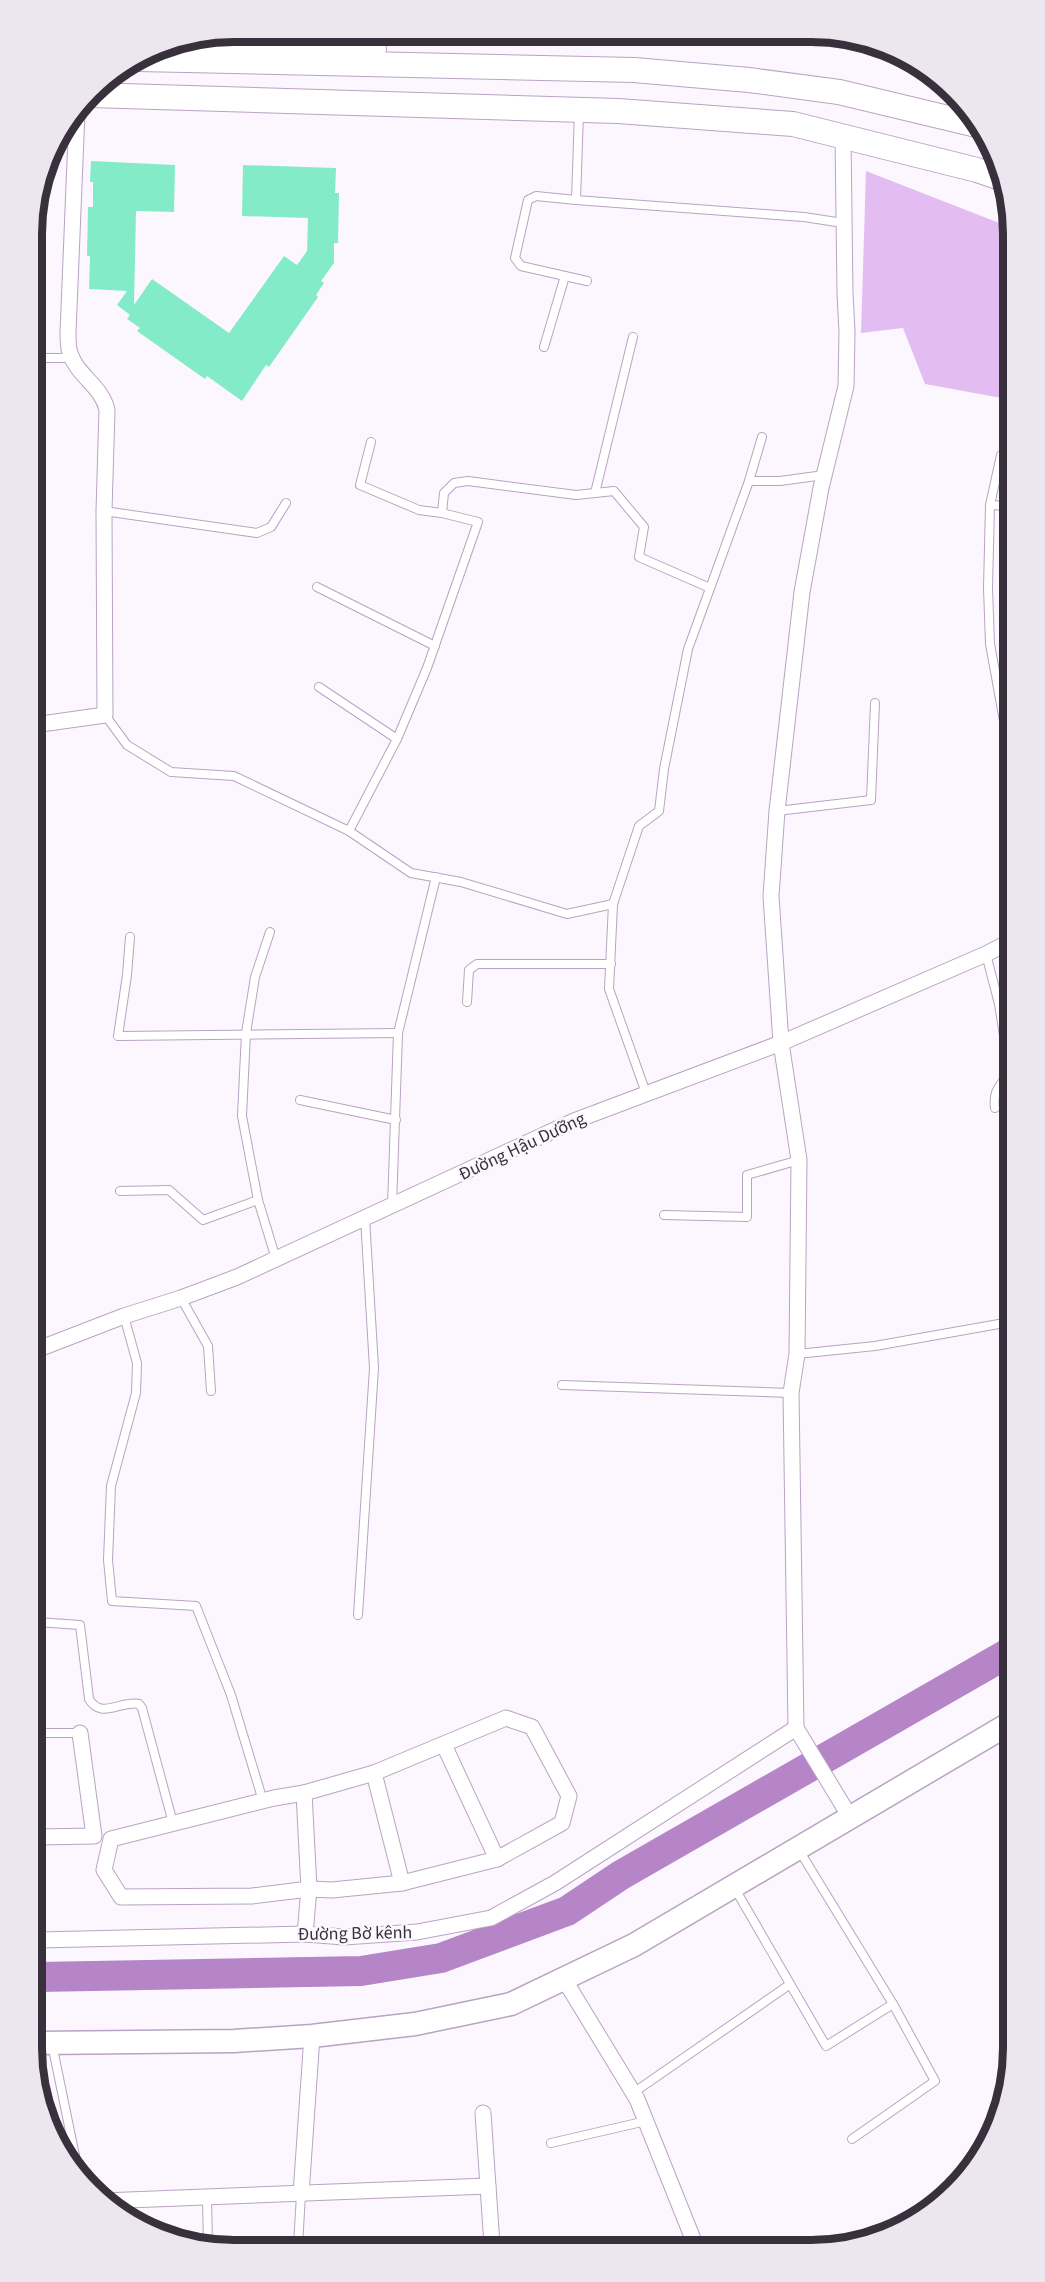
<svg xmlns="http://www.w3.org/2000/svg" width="1045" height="2282" font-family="'Source Sans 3',sans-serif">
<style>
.green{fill:#e3bdf2}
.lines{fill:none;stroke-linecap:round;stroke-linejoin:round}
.river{stroke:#b585c7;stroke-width:30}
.building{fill:#84ebc9}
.lane-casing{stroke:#b9a3c2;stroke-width:10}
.street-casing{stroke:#b9a3c2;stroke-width:17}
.secondary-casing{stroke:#b9a3c2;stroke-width:25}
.primary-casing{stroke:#b9a3c2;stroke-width:26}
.lane{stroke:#fff;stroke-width:8}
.street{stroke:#fff;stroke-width:15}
.secondary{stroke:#fff;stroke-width:22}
.primary{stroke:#fff;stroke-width:24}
.labels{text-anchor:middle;stroke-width:5;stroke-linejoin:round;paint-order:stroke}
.street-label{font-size:18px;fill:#39303d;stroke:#fcf7fe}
.rim{fill:none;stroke:#39303d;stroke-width:8}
</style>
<rect width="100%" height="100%" fill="#fcf7fe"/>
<polygon class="green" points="866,171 1007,226 1007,399 925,384 903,328 861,333"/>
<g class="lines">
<polyline class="river" points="38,1977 361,1971 441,1958 567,1911 621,1875 1012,1651"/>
</g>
<polygon class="building" points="91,161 175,165 174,212 136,211 134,305 152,279 229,333 284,256 297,265 307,251 308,218 242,216 243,165 336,168 335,193 339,193 338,243 334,243 334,263 321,281 324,283 316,295 318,297 269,367 266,365 242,401 207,376 205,379 137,331 140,328 127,319 130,315 117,305 127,291 89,289 90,256 87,256 88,207 93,207 93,182 90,182"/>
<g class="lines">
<g class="lane-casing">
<g id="lane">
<polyline points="579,112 576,200 804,217 843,223"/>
<polyline points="576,200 536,196 528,200 515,258 521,266 587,281"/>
<polyline points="544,347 565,276"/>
<polyline points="32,358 72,358"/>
<polyline points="1001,455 990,505 988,588 990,644 1008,743"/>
<polyline points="749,481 780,481 824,475"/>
<polyline points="595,493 633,337"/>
<polyline points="990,505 1008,506"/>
<polyline points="104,511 257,533 271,527 286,503"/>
<polyline points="442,513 444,493 454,483 468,481 576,495 614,491 644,527 639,557 710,588"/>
<polyline points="317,587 435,646"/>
<polyline points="319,687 397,739"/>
<polyline points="105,715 127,745 171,772 234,776 349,831 411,873 461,882 567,914 613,904"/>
<polyline points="777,811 871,800 875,703"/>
<polyline points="349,831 397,739 427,668 478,522 442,513 419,510 360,485 371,442"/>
<polyline points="270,932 255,977 246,1033 242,1116 258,1200 276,1259"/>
<polyline points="130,937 127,975 118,1036 398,1033"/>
<path d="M986,954l13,50 10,63c-3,19 -17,17 -14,41"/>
<polyline points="467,1002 469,970 477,964 611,964"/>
<polyline points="646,1093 609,989 613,904 639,826 659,811 664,769 688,649 749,481 762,437"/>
<polyline points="300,1100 396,1120"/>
<polyline points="120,1191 169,1190 203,1220 258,1200"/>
<polyline points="392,1206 398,1033 436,877"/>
<polyline points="664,1215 747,1217 747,1175 799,1160"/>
<polyline points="181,1298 208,1346 211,1391"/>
<polyline points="124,1316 137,1363 136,1393 111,1486 108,1560 112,1601 196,1606 231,1695 263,1801"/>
<polyline points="797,1354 875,1346 1010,1322"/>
<polyline points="562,1385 791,1393"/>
<polyline points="358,1615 374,1368 365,1218"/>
<path d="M37,1622l43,3 9,74c12,21 32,1 50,5l3,4 31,115"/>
<polyline points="37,1733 80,1733"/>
<polyline points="799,1850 893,2004 935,2081 852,2139"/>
<polyline points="734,1887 826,2046 893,2004"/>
<polyline points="52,2044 79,2175"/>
<polyline points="633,2093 789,1985"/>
<polyline points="551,2143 646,2121"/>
<polyline points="207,2197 208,2247"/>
<polyline points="298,2246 301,2194"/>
</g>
</g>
<g class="street-casing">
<g id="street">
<polyline points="843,136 845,293 847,332 846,386 821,488 802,592 777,811 771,896 781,1043 799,1160 797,1354 791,1393 796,1728 850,1817"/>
<path d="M34,725l71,-10 -1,-204 3,-101c-5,-24 -30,-34 -37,-57 -2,-6 -2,-13 -2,-20l9,-221"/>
<polyline points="36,1350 124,1316 181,1298 237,1277 574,1121 781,1043 986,954 1009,942"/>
<polygon points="506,1718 532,1727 569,1796 562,1823 497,1859 402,1883 332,1890 309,1889 252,1896 121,1897 104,1870 111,1839 274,1798 304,1793 374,1773"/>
<polyline points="444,1745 497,1859"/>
<polyline points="374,1773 402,1883"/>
<polyline points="304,1793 309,1889 305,1934"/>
<polyline points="38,1837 94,1836 80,1733"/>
<polyline points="38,1940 305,1934 344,1937 417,1932 491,1918 555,1883 796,1728"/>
<polyline points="564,1979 637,2099 695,2244"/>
<polyline points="483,2113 492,2245"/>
<polyline points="301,2194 312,2036"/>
<polyline points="102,2201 488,2186"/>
</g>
</g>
<g class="secondary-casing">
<polyline id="secondary" points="38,2043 234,2041 312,2036 415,2024 511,2004 634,1945 1012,1722"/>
</g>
<g class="primary-casing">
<g id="primary">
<polyline points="177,43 374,49"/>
<polyline points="138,59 634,70 749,80 839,92 981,126"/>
<polyline points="90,95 618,111 793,124 977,170 1006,180"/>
</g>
</g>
<use href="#lane" class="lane"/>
<use href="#street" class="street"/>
<use href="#secondary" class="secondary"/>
<use href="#primary" class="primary"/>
</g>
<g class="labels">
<g class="street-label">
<text transform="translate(522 1146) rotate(-25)" y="6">Đường Hậu Dưỡng</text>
<text transform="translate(355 1933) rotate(-1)" y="6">Đường Bờ kênh</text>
</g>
</g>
<path d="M0 0H1045V2282H0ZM234 42H811A192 192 0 0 1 1003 234V2048A192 192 0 0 1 811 2240H234A192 192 0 0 1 42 2048V234A192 192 0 0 1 234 42Z" fill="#ece7ef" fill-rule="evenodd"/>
<path class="rim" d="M234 42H811A192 192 0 0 1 1003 234V2048A192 192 0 0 1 811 2240H234A192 192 0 0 1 42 2048V234A192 192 0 0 1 234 42Z"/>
</svg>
